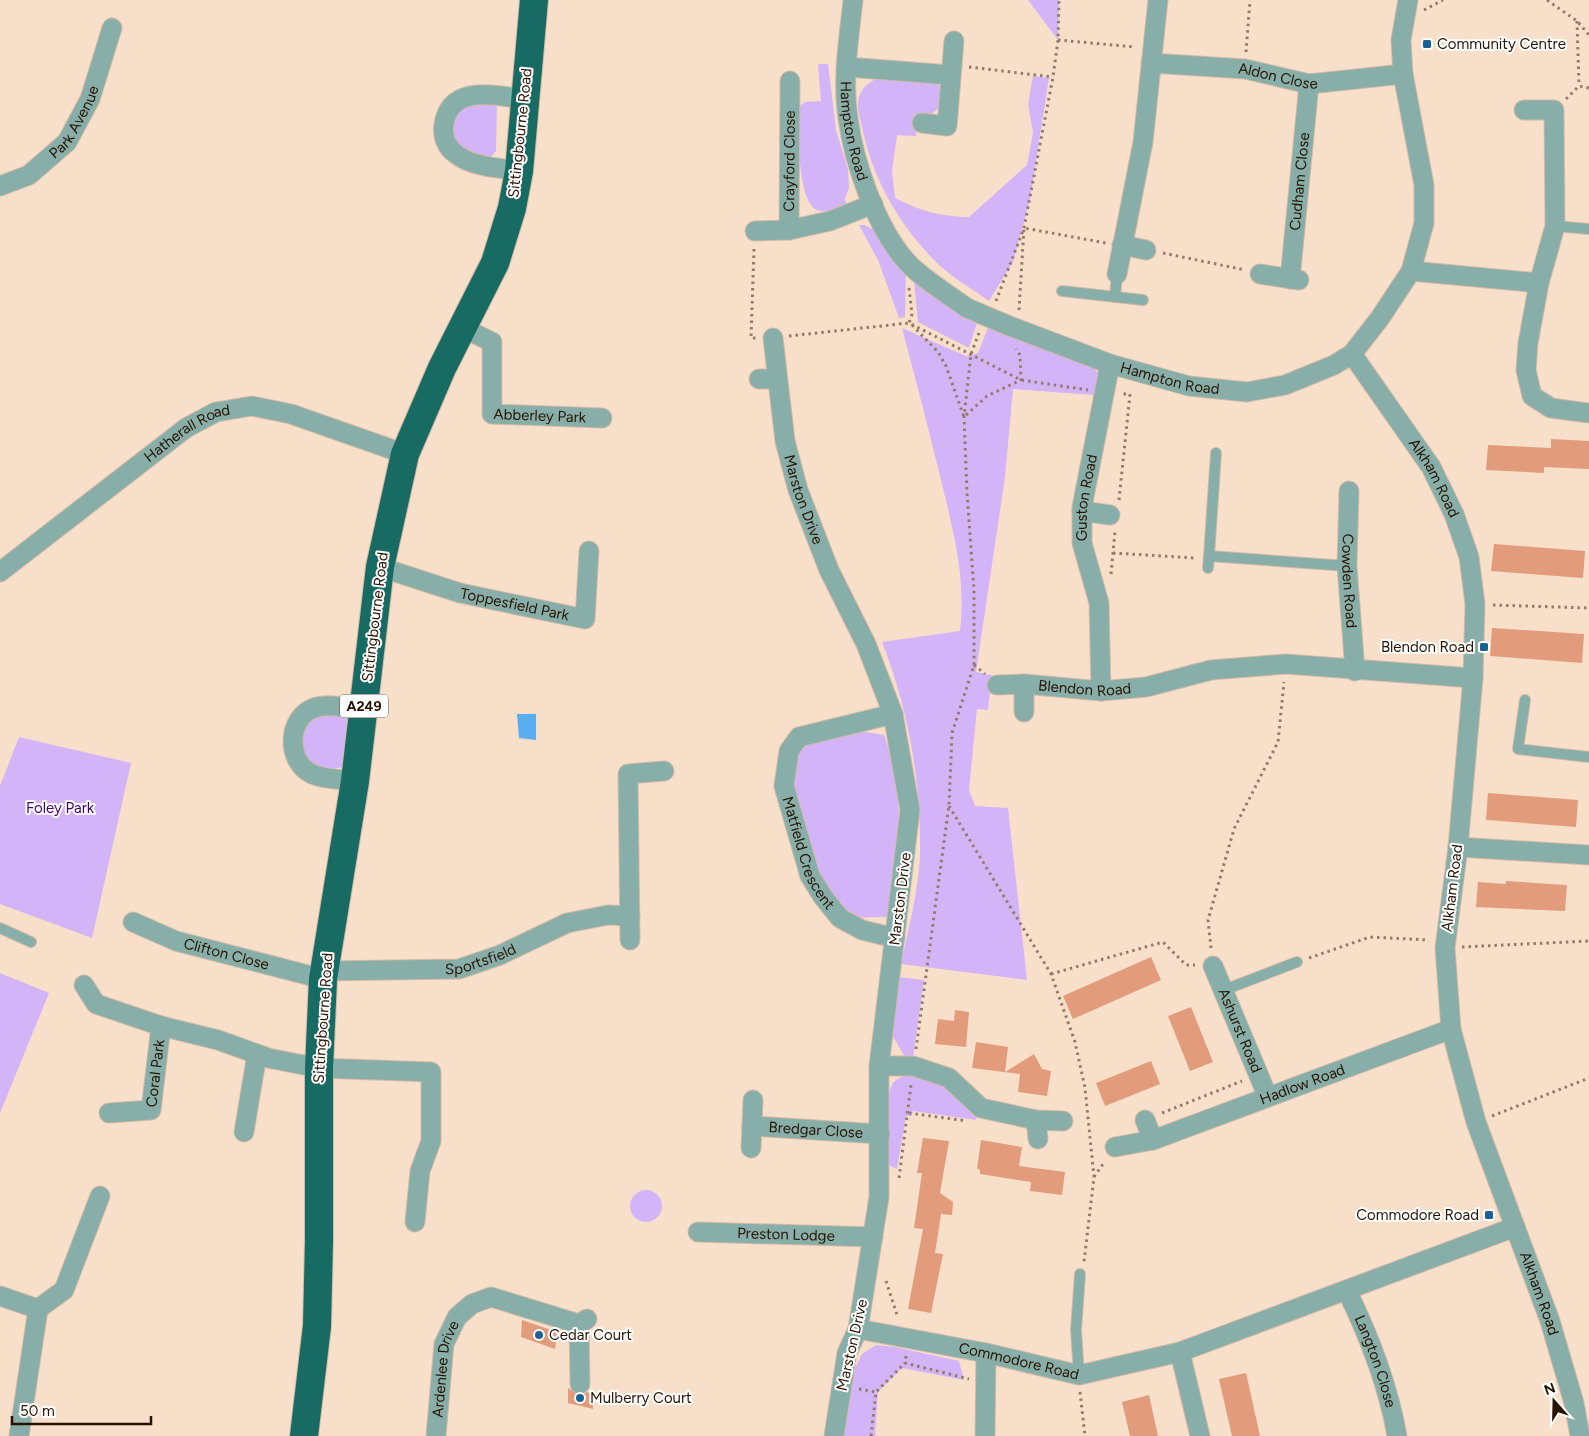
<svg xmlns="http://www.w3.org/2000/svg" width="1589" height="1436" font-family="Figtree,sans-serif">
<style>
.green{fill:#d4b4f9}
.water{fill:#59adf1}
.building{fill:#e29b7b}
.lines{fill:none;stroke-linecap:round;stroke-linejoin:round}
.lane-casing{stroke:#d2baa6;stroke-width:12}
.street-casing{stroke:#d2baa6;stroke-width:21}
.highway-casing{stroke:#d2baa6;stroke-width:30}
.path{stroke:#927c68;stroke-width:3;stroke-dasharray:2.5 4;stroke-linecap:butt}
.lane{stroke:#87aea8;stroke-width:10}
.street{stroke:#87aea8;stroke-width:19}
.highway{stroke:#186b63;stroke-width:28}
.street-bridge-casing{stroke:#d2baa6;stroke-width:21;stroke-linecap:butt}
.street-bridge{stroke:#87aea8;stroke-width:19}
.poi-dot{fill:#1a6296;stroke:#fff;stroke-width:2}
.labels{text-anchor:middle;stroke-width:4;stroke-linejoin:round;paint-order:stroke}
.shield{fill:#fff;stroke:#685a4c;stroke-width:1}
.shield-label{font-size:14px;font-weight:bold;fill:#271300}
.poi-label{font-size:15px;fill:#271300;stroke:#fff;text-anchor:start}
.street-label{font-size:15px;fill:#271300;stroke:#fff}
.park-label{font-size:15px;fill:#43056b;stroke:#fff}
</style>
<rect width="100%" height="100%" fill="#f7dfca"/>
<g class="green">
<polygon points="1028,0 1059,0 1058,40"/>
<path d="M818,64h10l8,66 12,39 1,19 -4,11 2,7c-9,3 -21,8 -30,4 -20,-8 -19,-85 -19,-103l7,-5 16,-1z"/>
<path d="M881,76c13,1 38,0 50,4 23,8 10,38 -13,37l-2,19 -19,-1 -5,37 3,26c25,13 47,19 74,19l58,-52 6,-32 -5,-29 5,-28 16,2 -19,121 -17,63 -24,39c-18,-13 -40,-25 -55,-41 -36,-37 -62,-83 -72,-133 -2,-10 -6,-20 -3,-30 3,-11 13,-16 22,-21z"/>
<path d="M497,102l-1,49 -6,7c-9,-1 -22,-1 -29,-8 -14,-13 -12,-43 9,-47 8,-2 19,0 27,-1z"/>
<polygon points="859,225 865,225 877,232 906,269 905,317 899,318 878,260"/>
<polygon points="913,271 977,323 969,348 918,322"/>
<path d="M902,328l64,28 12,-3 10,-25 100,36 11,9 3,12 -8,10 -81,-6 -8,88 -29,195 16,3 -4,35 -11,-1 -8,81 6,16 33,2 19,172 -126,-16c7,-33 19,-80 19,-113 1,-71 -12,-143 -38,-209l78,-11c6,-56 -7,-101 -20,-155 -12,-49 -25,-99 -38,-148z"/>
<path d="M328,713l19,5 3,4 -4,43c-20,9 -29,3 -44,-10l-1,-27 6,-7z"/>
<path d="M860,731l24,4c17,44 24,140 2,182l-46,1 -17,-21 -39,-128 15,-32z"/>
<polygon points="19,737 131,763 92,938 0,904 0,786"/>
<polygon points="0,973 49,993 0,1113"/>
<polygon points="899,977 924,980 913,1058 904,1055 892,1035"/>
<path d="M905,1074c30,-1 52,20 73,38l-2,8 -63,-9 -1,5h-6l-9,53 -10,-4c-1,-17 -3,-69 6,-82 2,-3 9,-6 12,-9z"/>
<circle cx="646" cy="1206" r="16"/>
<polygon points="876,1345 895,1347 959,1361 964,1380 902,1368 878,1392 875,1436 842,1436 851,1376 862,1354"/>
</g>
<polygon class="water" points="517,714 536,714 536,740 519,738"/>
<g class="building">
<polygon points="1551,439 1589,441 1589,469 1544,467 1544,473 1486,470 1488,445 1551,448"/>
<polygon points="1494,544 1585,551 1583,578 1491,571"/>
<polygon points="1492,628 1584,634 1582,663 1490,656"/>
<polygon points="1488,793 1578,800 1576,827 1486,820"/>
<polygon points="1506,881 1567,885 1565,911 1476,907 1478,882 1506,884"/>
<polygon points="1151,957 1161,980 1073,1019 1063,996"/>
<polygon points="1191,1007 1213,1062 1190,1071 1168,1016"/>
<polygon points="955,1010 969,1012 966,1047 935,1044 938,1019 954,1021"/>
<polygon points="976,1042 1008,1047 1005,1072 1034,1054 1042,1069 1051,1071 1047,1096 1018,1092 1020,1074 972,1068"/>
<polygon points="1151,1061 1160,1084 1105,1106 1096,1083"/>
<polygon points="923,1138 949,1141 940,1193 953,1202 952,1215 941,1214 935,1253 943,1254 931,1313 908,1309 923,1229 914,1228 922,1173 917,1173"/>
<polygon points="981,1140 1022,1147 1019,1166 1065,1172 1062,1195 1030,1191 1031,1182 980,1174 980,1169 977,1169"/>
<polygon points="522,1320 557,1332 555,1349 521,1337"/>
<polygon points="1246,1373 1260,1436 1232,1436 1219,1379"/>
<polygon points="568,1388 580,1395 587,1392 592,1394 593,1409 568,1403"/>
<polygon points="1149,1395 1158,1436 1130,1436 1122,1402"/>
</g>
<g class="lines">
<g class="lane-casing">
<g id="lane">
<polyline points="1555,226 1589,229"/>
<polyline points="1062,291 1143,300"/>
<polyline points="1115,297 1117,274"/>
<polyline points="1216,453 1209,556 1347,566"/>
<polyline points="1208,568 1209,556"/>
<polyline points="1525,700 1518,749 1589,757"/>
<polyline points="0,928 31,942"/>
<polyline points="1224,990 1297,962"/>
<polyline points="1079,1375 1076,1330 1080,1274"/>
</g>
</g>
<g class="street-casing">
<g id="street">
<path id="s1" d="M853,0c-4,38 -11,79 -5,118 6,45 28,109 58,143 15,17 42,33 61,47"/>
<path id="s2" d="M1151,63l94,6 64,15 94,-10"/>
<polyline points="847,67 950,75"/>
<polyline points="1524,110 1554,110 1555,226 1539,283 1528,343 1526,370 1532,396 1551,408 1589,413"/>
<polyline points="922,123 947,126 954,41"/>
<path d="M519,171c-19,-3 -47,-4 -63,-17 -10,-7 -14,-18 -12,-30 7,-41 52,-28 81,-25"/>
<path id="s3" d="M0,186l29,-11 38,-33 23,-43 22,-71"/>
<path id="s4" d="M789,230l1,-149"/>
<polyline points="755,231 789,230 830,221 873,204"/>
<polyline points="1122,245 1146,250"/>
<polyline points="1411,271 1539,283"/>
<polyline points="1117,274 1143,142 1158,0"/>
<polyline points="1260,274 1299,280"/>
<path id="s5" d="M1290,279l19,-195"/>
<path id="s6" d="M1007,325l103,39 79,22 58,6 38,-7 49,-20 18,-11 28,-36 31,-47 13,-48v-38l-21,-111 -2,-34 7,-40"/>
<path id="s7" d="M463,328l29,14v72l110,4"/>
<path id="s8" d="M773,338l12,103 13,49 31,80 37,74 27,70 17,96 -31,256v131l-21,132 -11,24 -13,83"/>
<path id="s9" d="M1352,354l79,113 23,47 15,43 6,47 -2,74 -15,169 -13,101 6,81 25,93 74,199 24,82 6,33"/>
<polyline points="759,379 777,379"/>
<path id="s10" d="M1349,491l-2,75 8,105"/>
<polyline points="1082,511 1110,515"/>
<path id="s11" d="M380,567l80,26 125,26 4,-68"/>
<path id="s12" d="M0,572l186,-144 30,-16 36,-6 39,8 114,40"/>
<path id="s13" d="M997,685l27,-1 77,7 45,-4 65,-17 75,-6 187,14"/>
<path id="s14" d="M1101,691l-2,-88 -17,-60v-36l28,-143"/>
<polyline points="1024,712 1024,684"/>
<path id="s15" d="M893,714l-94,23 -10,14 -5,35 26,90 13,21 17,21 22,12 33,8"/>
<path d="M355,781c-14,-2 -30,-1 -43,-7 -27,-13 -25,-59 5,-67 15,-4 32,2 47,5"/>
<polyline points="1458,847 1589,855"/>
<path id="s16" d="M133,922l43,19 147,38"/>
<polyline points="630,940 628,774 664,771"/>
<path id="s17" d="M1213,966l54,129"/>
<path id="s18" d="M324,971l135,-2 41,-14 67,-32 41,-8 22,1"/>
<polyline points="84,985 96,1004 161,1026 218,1040 268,1058 319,1068 431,1072 431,1141 420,1171 415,1222"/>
<polyline points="879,1066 913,1066 949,1078 981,1108 1036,1120 1063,1121"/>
<path id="s19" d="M109,1113l42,-3 10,-84"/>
<polyline points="1036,1120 1038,1139"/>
<polyline points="1145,1120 1153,1140"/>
<path id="s20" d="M752,1126l128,8"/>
<polyline points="244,1132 257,1054"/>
<path id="s21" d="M1115,1147l38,-7 298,-111"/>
<polyline points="751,1148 753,1100"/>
<path id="s22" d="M698,1232l175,5"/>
<path id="s23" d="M1347,1291c23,47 41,93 50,145"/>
<polyline points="0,1296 38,1309"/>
<polyline points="579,1324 580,1384"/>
<path id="s24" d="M858,1329l128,24 93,22 101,-23 335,-125"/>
<polyline points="1180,1352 1200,1436"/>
<polyline points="19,1436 38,1309 64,1290 100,1196"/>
<path id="s25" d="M436,1436l8,-92 13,-27 15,-13 19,-7 88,27 8,-5"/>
<polyline points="985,1436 986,1353"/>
</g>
</g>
<g class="highway-casing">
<polyline id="highway" points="304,1436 317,1326 319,1240 319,1068 323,979 355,781 380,567 405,454 442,368 495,263 512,208 519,171 534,0"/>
</g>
<g class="path">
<polyline points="1547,0 1577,21 1589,35"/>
<polyline points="1424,10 1443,0"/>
<polyline points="1577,21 1579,86"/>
<polyline points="1058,40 1135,47"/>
<polyline points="1246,52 1250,0"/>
<polyline points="969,67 1053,77"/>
<polyline points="1566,99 1579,86 1589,88"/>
<polyline points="754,249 751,338 756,338"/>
<polyline points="1163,253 1245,270"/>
<polyline points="909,288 912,314 909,323"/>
<polyline points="996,301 1024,228 1053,77 1058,40 1059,0"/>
<polyline points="1019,310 1024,228 1106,243"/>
<polyline points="912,325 938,352 946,366 964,417 987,396 1021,380 1020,355 1016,349"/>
<polyline points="789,336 909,323 1021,380 1088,390"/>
<polyline points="1119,500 1130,394 1122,394"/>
<polyline points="1113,553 1195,558"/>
<polyline points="1111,574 1115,531"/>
<polyline points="1493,605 1589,608"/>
<polyline points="974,665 985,674"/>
<polyline points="949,806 1051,974 1075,1042 1085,1088 1094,1177 1084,1262"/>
<polyline points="1462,947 1589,941"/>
<polyline points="1211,948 1208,920 1234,829 1278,742 1284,682"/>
<polyline points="1309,958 1370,937 1429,940"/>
<polyline points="1051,974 1163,942 1186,965 1195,965"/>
<polyline points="916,1049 949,805 952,733 974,665 974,590 967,493 964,417 971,354 979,333"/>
<polyline points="909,1113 967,1121"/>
<polyline points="1162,1113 1242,1081"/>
<polyline points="1492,1116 1589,1078"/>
<polyline points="1094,1177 1105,1161"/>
<polyline points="899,1178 911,1085"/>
<polyline points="886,1281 898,1318"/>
<polyline points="906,1356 905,1363 969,1379"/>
<polyline points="859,1389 876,1392"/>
<polyline points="1080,1392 1085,1436"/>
<polyline points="871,1436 876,1392 905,1363"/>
</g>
<use href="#lane" class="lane"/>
<use href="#street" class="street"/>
<use href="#highway" class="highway"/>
<g class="street-bridge-casing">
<polyline id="street-bridge" points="967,308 1007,325"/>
</g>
<use href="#street-bridge" class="street-bridge"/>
</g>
<g class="poi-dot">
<rect x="1422" y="39" width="10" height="10" rx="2.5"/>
<rect x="1479" y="642" width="10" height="10" rx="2.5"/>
<rect x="1484" y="1210" width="10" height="10" rx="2.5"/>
<circle cx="539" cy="1335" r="5"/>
<circle cx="580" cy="1398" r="5"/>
</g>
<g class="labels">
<rect class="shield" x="340" y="694.5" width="48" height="23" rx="4"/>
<g class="shield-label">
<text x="364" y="711">A249</text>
</g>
<g class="poi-label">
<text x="1437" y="49">Community Centre</text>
<text x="1474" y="652" text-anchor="end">Blendon Road</text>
<text x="1479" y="1220" text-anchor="end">Commodore Road</text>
<text x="549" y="1340">Cedar Court</text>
<text x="590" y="1403">Mulberry Court</text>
</g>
<g class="street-label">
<text dy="5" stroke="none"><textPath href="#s2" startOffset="128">Aldon Close</textPath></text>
<text dy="5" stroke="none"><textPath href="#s3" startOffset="102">Park Avenue</textPath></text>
<text dy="5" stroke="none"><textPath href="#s1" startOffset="132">Hampton Road</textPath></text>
<text transform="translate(520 133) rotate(-84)" y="5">Sittingbourne Road</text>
<text dy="5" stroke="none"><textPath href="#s4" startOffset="69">Crayford Close</textPath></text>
<text dy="5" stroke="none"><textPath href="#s5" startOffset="98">Cudham Close</textPath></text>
<text dy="5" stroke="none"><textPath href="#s6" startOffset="172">Hampton Road</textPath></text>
<text dy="5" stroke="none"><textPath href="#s7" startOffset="152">Abberley Park</textPath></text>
<text dy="5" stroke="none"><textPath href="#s12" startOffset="234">Hatherall Road</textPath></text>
<text dy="5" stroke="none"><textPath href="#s9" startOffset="149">Alkham Road</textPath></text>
<text dy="5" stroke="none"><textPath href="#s14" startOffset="196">Guston Road</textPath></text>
<text dy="5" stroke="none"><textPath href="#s8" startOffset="165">Marston Drive</textPath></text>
<text dy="5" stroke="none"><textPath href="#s10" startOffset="90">Cowden Road</textPath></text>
<text dy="5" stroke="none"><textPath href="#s11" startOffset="140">Toppesfield Park</textPath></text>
<text transform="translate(375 617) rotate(-83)" y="5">Sittingbourne Road</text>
<text dy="5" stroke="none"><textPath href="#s13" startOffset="88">Blendon Road</textPath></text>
<text dy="5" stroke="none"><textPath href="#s15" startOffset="221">Matfield Crescent</textPath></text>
<text transform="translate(1452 888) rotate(-83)" y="5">Alkham Road</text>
<text transform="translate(900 899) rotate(-83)" y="5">Marston Drive</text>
<text dy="5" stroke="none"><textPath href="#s16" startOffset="99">Clifton Close</textPath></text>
<text dy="5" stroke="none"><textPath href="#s18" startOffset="158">Sportsfield</textPath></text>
<text transform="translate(323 1018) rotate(-86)" y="5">Sittingbourne Road</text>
<text dy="5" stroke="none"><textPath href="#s17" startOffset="70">Ashurst Road</textPath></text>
<text dy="5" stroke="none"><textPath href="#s19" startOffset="79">Coral Park</textPath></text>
<text dy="5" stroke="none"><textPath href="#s21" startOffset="198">Hadlow Road</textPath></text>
<text dy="5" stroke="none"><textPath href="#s20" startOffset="64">Bredgar Close</textPath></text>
<text dy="5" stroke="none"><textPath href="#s22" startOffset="88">Preston Lodge</textPath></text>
<text dy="5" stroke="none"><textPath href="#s9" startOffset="989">Alkham Road</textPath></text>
<text transform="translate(852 1345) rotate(-77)" y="5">Marston Drive</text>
<text dy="5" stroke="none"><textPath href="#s24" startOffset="164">Commodore Road</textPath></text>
<text dy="5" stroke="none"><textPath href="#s23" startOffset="76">Langton Close</textPath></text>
<text dy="5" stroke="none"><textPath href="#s25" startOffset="68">Ardenlee Drive</textPath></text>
</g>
<g class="park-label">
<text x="60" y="813">Foley Park</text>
</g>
</g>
<g transform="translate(1554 1401) rotate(340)" stroke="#ffffff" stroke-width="4" paint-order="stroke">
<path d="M0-4L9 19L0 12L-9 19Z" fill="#271300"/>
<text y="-8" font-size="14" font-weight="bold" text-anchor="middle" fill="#271300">N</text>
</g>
<path d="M12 1416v8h139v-8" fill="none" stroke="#271300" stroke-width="2.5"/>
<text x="20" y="1416" font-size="15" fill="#271300" stroke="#ffffff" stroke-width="4" paint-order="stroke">50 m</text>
</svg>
